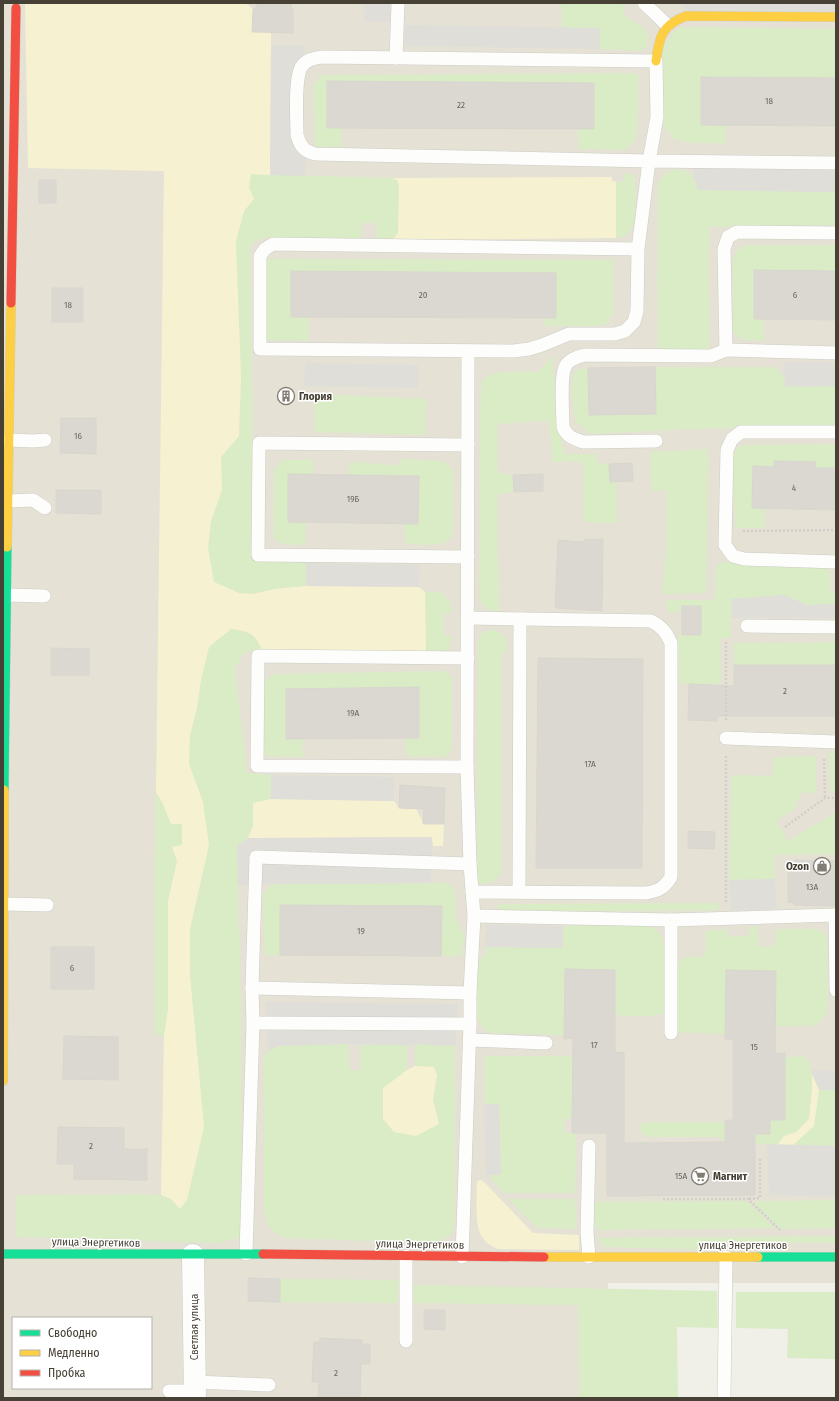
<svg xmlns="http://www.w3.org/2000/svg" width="839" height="1401" font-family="'Fira Sans Condensed',sans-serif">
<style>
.residential{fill:#e5e2d5;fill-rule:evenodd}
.green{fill:#d9ecc6}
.sand{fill:#f6f2d1}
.parking{fill:#dfded8}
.building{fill:#dad8d1;stroke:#d8d6ce}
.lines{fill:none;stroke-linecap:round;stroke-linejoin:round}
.lane-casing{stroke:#cccbc4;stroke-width:14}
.street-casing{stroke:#cccbc4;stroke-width:23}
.fast-casing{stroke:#d0cdbf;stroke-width:10}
.slow-casing{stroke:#d0cdbf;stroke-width:10}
.jam-casing{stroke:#d0cdbf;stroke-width:10}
.path{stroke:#d1cfca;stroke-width:2.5;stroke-dasharray:2 2;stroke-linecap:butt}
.lane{stroke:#fdfdfc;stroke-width:13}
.street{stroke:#fdfdfc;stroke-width:22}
.fast{stroke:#16e098;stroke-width:9}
.slow{stroke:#ffcf43;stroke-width:9}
.jam{stroke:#f24e42;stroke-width:9}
.labels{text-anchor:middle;stroke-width:3;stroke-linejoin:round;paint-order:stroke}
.number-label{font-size:9px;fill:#6c685c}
.poi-label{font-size:11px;font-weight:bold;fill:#464134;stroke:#fff;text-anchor:start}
.street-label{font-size:11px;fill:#464134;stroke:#fff}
</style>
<rect width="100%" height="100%" fill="#f0efe8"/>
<path class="residential" d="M3,3h833v1280h-228l1,115h-606zM13,1318h138v70h-138z"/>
<g class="green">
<polygon points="561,3 623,3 624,15 645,29 649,37 647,47 639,51 600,49 600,28 562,28"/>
<path d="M679,27l157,2v49l-135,-1v48l24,1v17c-11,0 -42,1 -50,-4 -7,-5 -10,-10 -12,-18v-75z"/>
<polygon points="634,73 638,75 639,80 637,135 633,143 628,148 623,150 579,149 578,129 594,129 594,83 328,81 327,128 342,128 341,150 320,149 315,146 313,86 320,77 324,75"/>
<path d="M678,169c15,3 15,8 20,21l138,2v33l-127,2v122l-51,1 -1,-66 1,-100c5,-10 9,-13 20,-15z"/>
<path d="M251,174l141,4 5,2 2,5 -1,48c-5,8 -12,7 -21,7l-1,-17h-14l-1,15h-98l-9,3 -4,9 2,117 1,189 3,4 50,3v23l-32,3 -21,5 -14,-1 -25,-11 -6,-34 3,-27 11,-31 -1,-33 18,-21 2,-57 -5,-137 8,-31 10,-12 -5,-11z"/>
<path d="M625,174h10c0,16 4,44 -5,57 -3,5 -8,6 -14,7v-56l8,-1z"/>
<path d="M745,245h91v26h-82v48h10v22c-11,-1 -25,2 -31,-10v-71c2,-8 5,-12 12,-15z"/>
<polygon points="263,259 614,260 614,313 607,324 598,326 545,326 545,318 556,318 556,273 291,271 291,316 308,317 308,341 263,340"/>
<path d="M552,356l7,67 5,31h32v9l13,1 1,18h6l1,41 -33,-1 -1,-61 -30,1 -4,-41 -52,3 1,49 15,2 1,17 -17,2c0,19 0,39 1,59 1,19 3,39 1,58 -11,1 -16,-3 -20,-14l2,-210c1,-4 2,-8 6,-10 11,-8 38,-5 51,-5z"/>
<path d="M655,367h118c9,5 11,9 13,20l50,-1v41l-120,1 -125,6c-6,-4 -13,-8 -16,-15 -2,-7 -4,-40 -1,-45 3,-5 9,-5 14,-6l1,47 67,-1z"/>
<polygon points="314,394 426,399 425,435 314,432"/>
<path d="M836,444v24h-21v-6l-41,-1v6l-21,-1 -1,42h13v20h-25l-4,-2 -1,-3 -2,-65c1,-7 3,-10 9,-13z"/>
<polygon points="708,449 707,593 662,594 667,544 667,490 652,491 650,452"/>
<path d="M399,459l43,2 7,4 4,5v60c-1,5 -2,8 -6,11 -8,6 -32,3 -42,3l-1,-20h14l1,-48 -70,-1v-13l50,3z"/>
<path d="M285,460h28v15h-25v47l18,1 -1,22c-11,-1 -26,2 -32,-9l1,-65 5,-7z"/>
<polygon points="723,562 829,565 831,593 836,594 836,604 807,605 784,595 731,599 731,637 720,639 721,681 718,685 679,683 678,635 701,635 701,607 682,611 668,613 667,600 715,600 715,569 718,565"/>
<path d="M437,591c10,4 14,10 15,22l-8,1v21h7l-1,10 -2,4 -5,2h-17l-1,-59z"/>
<path d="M231,629c17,2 24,4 31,21l-18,2 -9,17 12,104 24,2v24l-18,4v23l-5,12 -11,8 4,158 1,217 -2,17 -24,5 -200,-6 1,-42 129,-1 15,1 10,4 16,1 6,-26 -3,-245 13,-54v-73l-14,-38 1,-29 7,-27 4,-28 8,-33z"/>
<path d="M488,630c11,0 17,5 20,16l-6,12v213c-7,12 -11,13 -25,13l1,-243 3,-7z"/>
<polygon points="836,642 836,665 734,665 734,643"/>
<polygon points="442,671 448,673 452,679 452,744 451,752 444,757 406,756 406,738 419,738 419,687 286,689 286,739 303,739 303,757 268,756 263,752 262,684 268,678 275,674"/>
<polygon points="829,752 836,752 836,791 830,791"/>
<polygon points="816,756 816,793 801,792 795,809 777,820 788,841 836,812 836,854 775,855 775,879 729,880 732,775 772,776 773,757"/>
<polygon points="156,792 163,804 171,824 182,824 182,845 172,847 177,861 168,901 168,1009 164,1036 154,1035"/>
<polygon points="447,883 454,889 456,902 455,918 464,935 462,956 441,956 442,907 280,905 280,955 265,955 263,894 268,887 276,884"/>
<polygon points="719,903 719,910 502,912 499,909 498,904"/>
<path d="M648,925c5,3 11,7 14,13 8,14 5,54 5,72 -11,10 -38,5 -52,5v-45l-50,-1 -1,66 -73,-2c-8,-4 -11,-8 -14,-16v-54l4,-6 6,-3 -1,-7 76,1 1,-22z"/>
<polygon points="757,926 759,947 775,947 776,929 815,929 823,932 827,939 828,1007 823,1019 813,1026 776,1026 776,971 726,970 725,1034 674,1032 677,964 684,958 705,956 706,931 727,929 728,937 748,936 749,927"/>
<path d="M349,1044v26h12v-25h46v25l-24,18 56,36 -6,-24 4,-25 -3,-8 -19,-1v-22l40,2v181l-5,8 -12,8 -155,-5c-14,-10 -17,-13 -19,-30v-150l4,-7 10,-5z"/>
<polygon points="484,1056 572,1056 572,1119 564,1119 564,1132 576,1133 575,1193 505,1193 492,1180 491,1175 500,1175 499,1104 484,1104"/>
<polygon points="804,1056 809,1061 812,1074 812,1090 809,1119 796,1132 784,1136 777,1145 722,1142 721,1137 651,1137 644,1135 640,1131 641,1124 645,1122 725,1122 725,1133 770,1120 785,1120 785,1057"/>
<polygon points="819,1090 836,1090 836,1146 793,1145 814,1126"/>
<polygon points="509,1199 575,1199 576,1229 537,1228"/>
<polygon points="836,1200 836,1228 780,1229 755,1204 755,1201"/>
<polygon points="747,1201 775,1228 599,1230 594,1226 593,1206 595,1202"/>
<polygon points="836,1236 836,1243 716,1242 708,1250 603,1247 598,1238"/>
<polygon points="280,1279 399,1280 398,1303 280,1302"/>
<polygon points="414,1285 717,1291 718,1328 677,1327 678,1398 579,1398 578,1305 414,1303"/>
<polygon points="736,1292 836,1292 836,1359 787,1358 788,1329 736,1328"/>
</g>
<g class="sand">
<path d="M25,3h220l8,6v23h18l-1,143 -19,-1 -2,14 5,11 -10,12 -8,30 5,138 -2,57 -18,21 1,33 -11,31 -3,27 6,34 25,11 14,1 21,-5 32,-3 113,1 6,5 1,59 -164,-1c-7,-17 -14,-19 -31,-21l-22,18 -8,33 -4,28 -7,27 -1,29 14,38 6,43 -19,84v46l14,152 -17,73 -7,9 -9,-10 -10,-4 3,-159 4,-27v-108l9,-40 -5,-14 10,-2v-21h-11l-8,-20 -7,-12 8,-621 -136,-3z"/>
<polygon points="612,177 612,181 616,182 616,238 391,240 395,237 398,233 399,185 397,180 392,178"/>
<polygon points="271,799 394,801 399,808 416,809 424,824 444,824 443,846 433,846 432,837 248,838 253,826 253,803"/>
<polygon points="415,1066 434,1067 437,1075 433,1100 439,1124 416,1136 394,1132 383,1119 383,1088 407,1070"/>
<polygon points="812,1074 819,1090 814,1126 793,1145 777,1145 784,1136 796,1132 809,1119 812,1090"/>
<path d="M482,1180l51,53 46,2v15l-81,-1c-6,-3 -12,-6 -16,-12 -8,-12 -5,-41 -5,-56z"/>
</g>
<g class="parking">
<rect x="364" y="3" width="26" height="19"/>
<polygon points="683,3 836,3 836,17 686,16"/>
<polygon points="405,25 600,28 600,49 405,46"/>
<polygon points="271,45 305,45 297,135 306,151 305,176 270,175"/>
<polygon points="694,165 836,169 836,192 698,190 694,177"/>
<polygon points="784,362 836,362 836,386 785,387"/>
<polygon points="305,363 418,365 418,388 304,386"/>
<polygon points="306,563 420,565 419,587 306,586"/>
<polygon points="784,595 807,605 836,604 836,618 731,618 731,599"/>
<polygon points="271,775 394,777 394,801 271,799"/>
<polygon points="432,837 431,883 276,884 238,885 237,846 248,838"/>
<polygon points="775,879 777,909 731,911 729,880"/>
<polygon points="486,925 563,926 563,948 486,947"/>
<polygon points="265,1002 458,1004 455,1046 415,1044 407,1045 349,1044 278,1046 268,1051"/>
<polygon points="811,1070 836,1071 836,1090 819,1090"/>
<polygon points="484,1104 499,1104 501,1175 486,1175"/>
<polygon points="767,1144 836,1146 836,1197 769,1195"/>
</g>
<g class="building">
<polygon points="256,3 291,3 291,9 293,9 293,33 252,32 253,9 256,9"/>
<polygon points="701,77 836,78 836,126 701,125"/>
<polygon points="327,81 594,83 594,129 327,128"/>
<rect x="39" y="180" width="17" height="23"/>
<polygon points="754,270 836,271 836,320 754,319"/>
<polygon points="291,271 556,273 556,318 291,317"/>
<rect x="52" y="288" width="31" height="34"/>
<polygon points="655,367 656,414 589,415 588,368"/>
<polygon points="61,418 96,418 96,454 60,453"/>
<polygon points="774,461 816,462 815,468 836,468 836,510 752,508 753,466 774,467"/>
<polygon points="632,463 633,481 610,482 609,464"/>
<polygon points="288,474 419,476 418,524 288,522"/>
<polygon points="543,474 543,491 514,492 513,475"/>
<polygon points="56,490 101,490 101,514 56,513"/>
<polygon points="585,539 603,539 602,611 556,608 555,607 558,540 585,542"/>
<rect x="682" y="606" width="19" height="29"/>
<polygon points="51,648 89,649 89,675 51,675"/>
<polygon points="538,658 643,659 642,868 536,868"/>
<polygon points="734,665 836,665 836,716 717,716 717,721 688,720 689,684 734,686"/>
<polygon points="419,687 419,738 286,739 286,689"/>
<polygon points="400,785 445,788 444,824 423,824 424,809 399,808"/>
<polygon points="688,831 715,832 714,849 688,848"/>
<polygon points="795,860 836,861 836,906 794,905 794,903 788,902 788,871 794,871"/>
<polygon points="280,905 442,906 441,956 280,955"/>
<rect x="51" y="947" width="43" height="42"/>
<polygon points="565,969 615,970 615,1053 624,1052 624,1143 725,1142 725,1120 733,1120 733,1039 725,1039 726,970 776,971 775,1053 785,1053 785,1120 770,1120 770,1134 755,1134 755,1195 607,1196 607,1133 572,1133 573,1038 564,1039"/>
<polygon points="64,1036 118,1037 118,1080 63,1079"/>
<polygon points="58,1127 124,1128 124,1149 147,1149 147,1180 74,1179 74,1164 57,1164"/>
<polygon points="248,1278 280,1279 280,1302 248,1301"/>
<polygon points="424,1310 445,1310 445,1330 424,1329"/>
<polygon points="320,1338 362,1340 362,1344 370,1344 370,1364 361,1364 360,1398 318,1398 319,1382 312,1382 314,1342 320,1342"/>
</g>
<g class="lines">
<g class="lane-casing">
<g id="lane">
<polyline points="644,3 667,25"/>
<polyline points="396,58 398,3"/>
<polyline points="836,233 737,232 728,237 724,249 726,350 836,353"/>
<path d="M638,249l-1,62 -3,11 -9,9 -10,3h-46l-27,11 -13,4 -15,2 -254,-2v-93l5,-7 8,-5 365,5 11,-88 8,-44 -1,-56 -334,-4c-7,1 -15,2 -20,9 -8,11 -5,54 -5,69 3,11 7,16 18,19l334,7 187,2"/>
<polyline points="836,432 741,432 732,439 727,450 725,545 733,556 744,559 836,562"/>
<polyline points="9,440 33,441 45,440"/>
<path d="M656,441l-73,1c-10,-4 -16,-5 -20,-15 0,-14 -3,-49 2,-60 4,-8 11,-9 19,-12l127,1 15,-6"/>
<polyline points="8,501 33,500 45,508"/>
<polyline points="468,557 258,555 259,443 468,445"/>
<polyline points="7,595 44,596"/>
<path d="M468,618l183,3c11,6 15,11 20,22v234c-7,11 -12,14 -25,16l-174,-1"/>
<polyline points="747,626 836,627"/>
<polyline points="726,738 836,742"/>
<polyline points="467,767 257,766 258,656 468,658"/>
<polyline points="519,892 520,619"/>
<polyline points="4,904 47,905"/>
<polyline points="835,915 836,990"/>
<polyline points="474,916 671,920 836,915"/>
<polyline points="252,988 470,993"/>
<polyline points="253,1023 470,1024"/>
<polyline points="671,1033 671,920"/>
<polyline points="470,1040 546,1043"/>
<polyline points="589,1146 587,1232 589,1257"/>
<polyline points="246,1254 253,1023 252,988 256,857 470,864"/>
<polyline points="462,1257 470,1024 470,993 474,916 470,864 467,767 468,351"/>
<polyline points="406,1341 406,1256"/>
<polyline points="195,1382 269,1385"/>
<polyline points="169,1391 195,1391"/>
<polyline points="724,1398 726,1257"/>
</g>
</g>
<g class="street-casing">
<polyline id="street" points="193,1255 195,1398"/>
</g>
<g class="fast-casing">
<g id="fast">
<polyline points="4,790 7,547"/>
<polyline points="3,1254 263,1254"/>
<polyline points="758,1257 836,1257"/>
</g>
</g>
<g class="slow-casing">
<g id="slow">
<path d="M656,61c3,-24 6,-36 30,-45l150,1"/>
<polyline points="7,547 11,303"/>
<polyline points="3,1081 4,790"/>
<polyline points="544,1257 758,1257"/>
</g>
</g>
<g class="jam-casing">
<g id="jam">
<polyline points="11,303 16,8"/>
<polyline points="263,1254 544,1257"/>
</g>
</g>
<g class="path">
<polyline points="743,531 836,530"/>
<polyline points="726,642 726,720"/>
<polyline points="824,759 825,798"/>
<polyline points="785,827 825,798 836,798"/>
<polyline points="726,902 726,755"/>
<polyline points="663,1199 748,1199 780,1230"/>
<polyline points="749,1199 760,1198 760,1158"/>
</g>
<use href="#lane" class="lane"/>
<use href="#street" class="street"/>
<use href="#fast" class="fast"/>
<use href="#slow" class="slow"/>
<use href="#jam" class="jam"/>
</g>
<defs>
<g id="building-ring" transform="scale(0.9)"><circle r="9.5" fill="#fff" stroke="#827e73" stroke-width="1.5"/><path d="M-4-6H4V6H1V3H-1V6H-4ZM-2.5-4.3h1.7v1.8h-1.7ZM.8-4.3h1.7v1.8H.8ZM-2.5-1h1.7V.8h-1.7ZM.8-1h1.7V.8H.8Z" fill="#827e73"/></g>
<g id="shop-ring" transform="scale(0.9)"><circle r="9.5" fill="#fff" stroke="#827e73" stroke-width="1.5"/><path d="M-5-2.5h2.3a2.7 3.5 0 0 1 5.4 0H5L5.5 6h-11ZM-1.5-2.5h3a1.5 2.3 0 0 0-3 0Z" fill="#827e73"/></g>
<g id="supermarket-ring" transform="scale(0.9)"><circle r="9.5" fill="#fff" stroke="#827e73" stroke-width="1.5"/><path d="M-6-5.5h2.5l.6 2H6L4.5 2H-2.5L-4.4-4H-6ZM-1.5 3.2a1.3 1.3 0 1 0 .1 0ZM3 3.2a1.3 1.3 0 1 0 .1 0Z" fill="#827e73"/></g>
</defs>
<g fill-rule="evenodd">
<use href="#building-ring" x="286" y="396"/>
<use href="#shop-ring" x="822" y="866"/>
<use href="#supermarket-ring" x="700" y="1176"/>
</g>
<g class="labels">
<g class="number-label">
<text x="769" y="104">18</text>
<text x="461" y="108">22</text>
<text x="423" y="298">20</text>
<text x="795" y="298">6</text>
<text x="68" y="308">18</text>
<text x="78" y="439">16</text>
<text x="794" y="491">4</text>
<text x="353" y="502">19Б</text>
<text x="785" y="694">2</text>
<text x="353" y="716">19А</text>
<text x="590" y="767">17А</text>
<text x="812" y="890">13А</text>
<text x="361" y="934">19</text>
<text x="72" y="971">6</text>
<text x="594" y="1048">17</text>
<text x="754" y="1050">15</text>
<text x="91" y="1149">2</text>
<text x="681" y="1179">15А</text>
<text x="336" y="1376">2</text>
</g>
<g class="poi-label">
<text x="299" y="400">Глория</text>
<text x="809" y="870" text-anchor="end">Ozon</text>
<text x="713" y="1180">Магнит</text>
</g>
<g class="street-label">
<text transform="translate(96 1242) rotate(1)" y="4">улица Энергетиков</text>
<text transform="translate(420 1244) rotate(1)" y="4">улица Энергетиков</text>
<text x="743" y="1249">улица Энергетиков</text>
<text transform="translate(194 1327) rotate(-90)" y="4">Светлая улица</text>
</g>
</g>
<rect width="839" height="1401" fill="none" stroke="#464134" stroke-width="8"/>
<rect x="12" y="1317" width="140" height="72" fill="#ffffff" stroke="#b5b3ae"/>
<rect x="20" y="1330" width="20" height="6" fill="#16e098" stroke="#b5b3ae"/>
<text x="48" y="1337" font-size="12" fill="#464134">Свободно</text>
<rect x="20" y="1350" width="20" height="6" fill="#ffcf43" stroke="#b5b3ae"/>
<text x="48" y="1357" font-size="12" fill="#464134">Медленно</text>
<rect x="20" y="1370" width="20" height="6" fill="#f24e42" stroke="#b5b3ae"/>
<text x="48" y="1377" font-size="12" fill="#464134">Пробка</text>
</svg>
